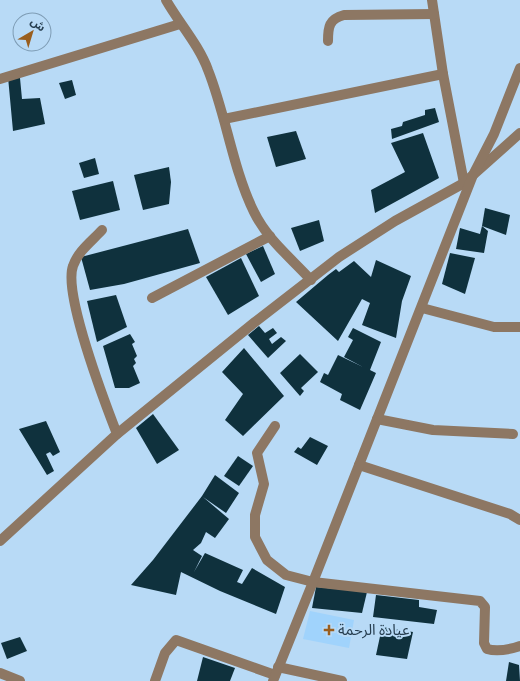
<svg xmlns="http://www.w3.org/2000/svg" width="520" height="681" font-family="'Titillium Web','Noto Sans Arabic',sans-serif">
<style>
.built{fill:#a0d3fc}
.building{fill:#0f313d}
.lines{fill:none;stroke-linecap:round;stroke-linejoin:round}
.minor{stroke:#8d7763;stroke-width:10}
.poi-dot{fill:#995e1e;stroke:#b8daf6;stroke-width:1.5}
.labels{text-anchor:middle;stroke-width:4;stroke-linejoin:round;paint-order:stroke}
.poi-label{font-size:15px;fill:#263e50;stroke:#b8daf6;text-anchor:start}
</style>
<rect width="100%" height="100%" fill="#b8daf6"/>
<polygon class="built" points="310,611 354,620 349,648 303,639"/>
<g class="building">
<polygon points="8,77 20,78 22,99 40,98 45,124 13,131"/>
<polygon points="72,80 76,95 65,99 59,83"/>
<polygon points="435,108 439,122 392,139 391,129 402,126 403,122 425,115 425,110"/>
<polygon points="296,131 306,159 276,167 267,137"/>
<polygon points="423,133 439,178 375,213 371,190 405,172 391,143"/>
<polygon points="95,158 99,174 84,178 79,163"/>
<polygon points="169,167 171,182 169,204 143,210 134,175"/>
<polygon points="113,181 120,210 80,220 72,191"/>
<polygon points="485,208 510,215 506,235 482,226"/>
<polygon points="319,220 324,241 300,251 291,228"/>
<polygon points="482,226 488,231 484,253 456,249 460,228 480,234"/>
<polygon points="188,229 200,263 124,284 90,290 81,257"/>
<polygon points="263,246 275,274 261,282 246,254"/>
<polygon points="450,253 475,258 465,294 442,284"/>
<polygon points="241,258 259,296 228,315 206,277"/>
<polygon points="376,260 411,276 402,301 396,338 362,325 370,303 362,299 338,341 296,302 328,275 336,269 339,272 354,261 371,277"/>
<polygon points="116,295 127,327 97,342 87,301"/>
<polygon points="259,326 265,333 273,328 277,333 269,339 272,344 281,337 286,341 268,358 248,335"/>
<polygon points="353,328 381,342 370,370 376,373 360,410 340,400 342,394 320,382 324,373 328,375 338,355 363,367 344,357 353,340 348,337"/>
<polygon points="130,334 135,342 132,344 137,356 134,359 136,363 133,366 140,383 129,388 115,388 103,346"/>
<polygon points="244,348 284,396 243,436 225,420 243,394 222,372"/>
<polygon points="300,354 318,372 301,388 304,391 300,396 280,373"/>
<polygon points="153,414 179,450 157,464 136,428"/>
<polygon points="46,421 60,452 53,456 50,452 46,454 54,471 47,475 19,429"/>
<polygon points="310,437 328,446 317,465 294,452 298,447 301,449"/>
<polygon points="238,456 253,466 239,486 224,476"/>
<polygon points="215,475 239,493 226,513 203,497 229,519 215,538 206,532 201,543 193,550 202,556 194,572 205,553 243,570 237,582 242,584 252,568 285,587 276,614 220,591 181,572 176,595 131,585 153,560 202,496"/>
<polygon points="316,587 367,592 362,613 312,608"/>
<polygon points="376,595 419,600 419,607 437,610 434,624 373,617"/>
<polygon points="382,627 413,632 407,659 376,655"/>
<polygon points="20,637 27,651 7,659 1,643"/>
<polygon points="203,657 235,668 230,681 197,681"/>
<polygon points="509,662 519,665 520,681 506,681"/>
</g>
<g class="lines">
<g class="minor">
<path d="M166,0c13,23 33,45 42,70 18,45 25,100 46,142 13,27 37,46 57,68"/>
<polyline points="432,0 443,74 464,183"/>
<path d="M328,41c0,-14 1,-22 16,-26l90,-1"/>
<polyline points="0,79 180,24"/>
<polyline points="224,119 443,74"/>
<path d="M102,230c-10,11 -24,21 -29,36 -10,27 32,137 44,168"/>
<polyline points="152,298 270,236"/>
<polyline points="422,308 494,327 520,327"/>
<polyline points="377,419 433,430 513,434"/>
<path d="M275,426l-18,27 7,31 -9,31v22l12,23 19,15 27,7 167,19 5,6 -1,36 3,6c10,3 24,0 33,-3"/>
<polyline points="359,465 510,514 520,520"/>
<polyline points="0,541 117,434 255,322 339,257 395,221 464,183 520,133"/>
<polyline points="278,667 342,681"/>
<polyline points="0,673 20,681"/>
<polyline points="155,681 165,653 176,640 275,675"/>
<polyline points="273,681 313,582 473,175 494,134 520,68"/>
</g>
</g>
<path class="poi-dot" d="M327 624h4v4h4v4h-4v4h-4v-4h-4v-4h4z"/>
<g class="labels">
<g class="poi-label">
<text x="338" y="635">عيادة الرحمة</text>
</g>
</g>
<g transform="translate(32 32) rotate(38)"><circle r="19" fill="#b8daf6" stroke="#7e9cb4"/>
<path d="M0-3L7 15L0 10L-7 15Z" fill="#995e1e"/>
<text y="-6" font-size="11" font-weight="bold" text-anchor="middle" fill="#263e50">ش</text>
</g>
</svg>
